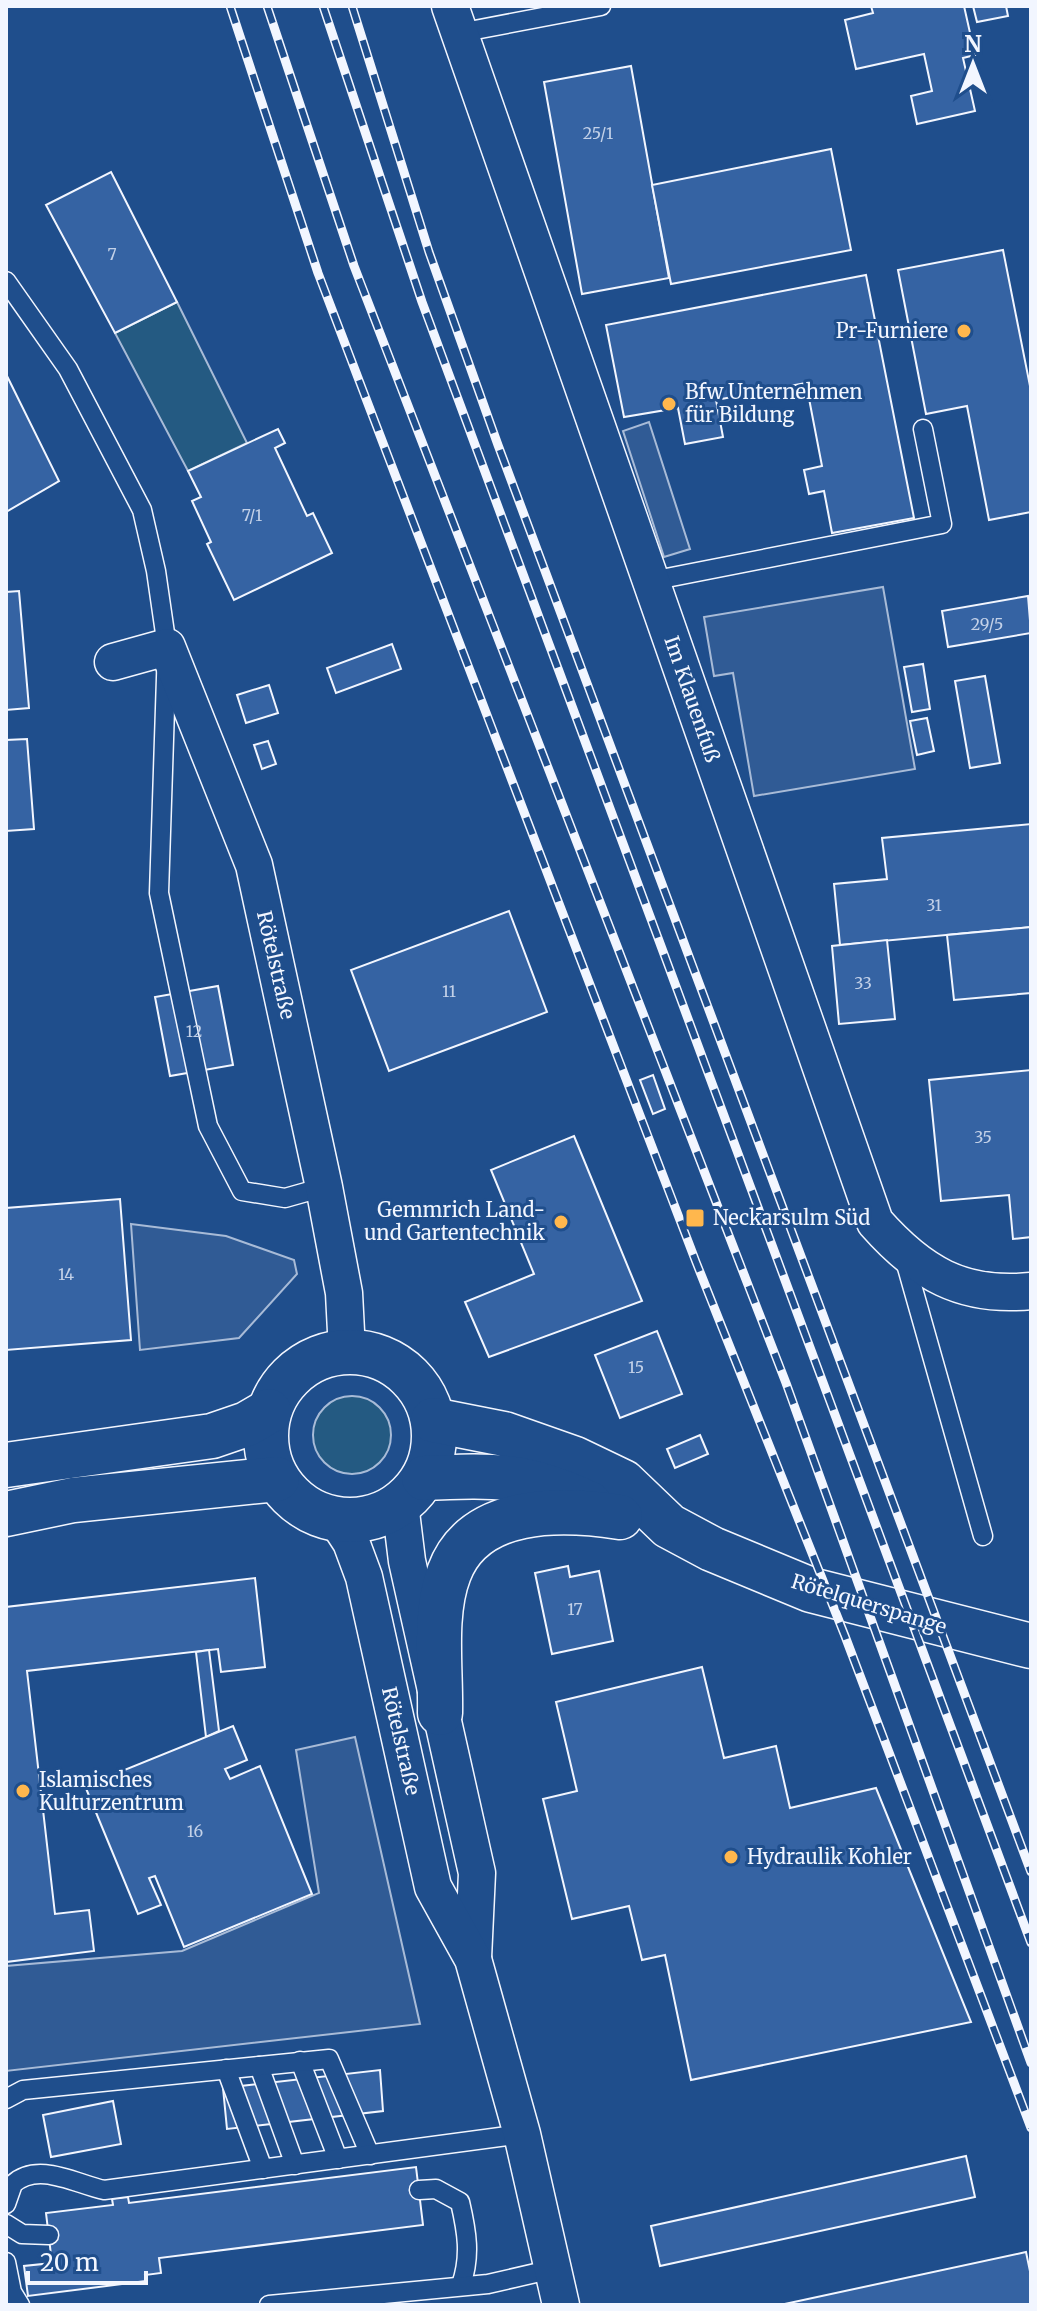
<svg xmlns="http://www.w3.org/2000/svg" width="1037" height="2311" font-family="Merriweather,serif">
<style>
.green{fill:#245a82;stroke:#a8bbd7;stroke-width:2}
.parking{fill:#305b95;stroke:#a8bbd7;stroke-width:2}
.building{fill:#3563a3;stroke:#f2f6ff;stroke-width:2}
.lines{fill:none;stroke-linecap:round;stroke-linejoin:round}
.service-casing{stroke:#f2f6ff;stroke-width:21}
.minor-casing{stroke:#f2f6ff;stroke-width:39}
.secondary-casing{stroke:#f2f6ff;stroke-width:47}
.service{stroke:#1f4e8c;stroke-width:18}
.minor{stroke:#1f4e8c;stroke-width:36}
.secondary{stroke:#1f4e8c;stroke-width:44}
.rail-casing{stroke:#f2f6ff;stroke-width:9}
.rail{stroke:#1f4e8c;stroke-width:6;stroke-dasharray:18;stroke-linecap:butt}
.poi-dot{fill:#ffb74d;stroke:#1f4e8c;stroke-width:3}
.labels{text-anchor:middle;stroke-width:6;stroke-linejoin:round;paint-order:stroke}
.number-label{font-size:16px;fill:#c3d1e8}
.poi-label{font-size:20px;fill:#f2f6ff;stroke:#1f4e8c;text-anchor:start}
.street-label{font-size:20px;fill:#f2f6ff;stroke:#1f4e8c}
</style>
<rect width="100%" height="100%" fill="#1f4e8c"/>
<g class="green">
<polygon points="177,302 247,443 188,471 115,333"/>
<circle cx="352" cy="1435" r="39"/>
</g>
<g class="parking">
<polygon points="649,422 690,549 664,557 623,431"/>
<polygon points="883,587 915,769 754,796 733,673 714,676 704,617"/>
<polygon points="131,1224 226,1236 294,1260 297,1274 239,1338 140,1350"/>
<polygon points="355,1737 420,2024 6,2071 6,1966 182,1951 319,1893 296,1750"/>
</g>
<g class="building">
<polygon points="871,6 964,6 975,55 963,58 975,111 917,124 911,96 932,91 924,54 856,69 845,20 873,13"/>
<polygon points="973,6 1006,6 1008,16 977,22"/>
<polygon points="631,66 669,278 582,294 544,82"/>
<polygon points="831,149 851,250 671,284 652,185"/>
<polygon points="111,172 177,302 115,333 46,205"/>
<polygon points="1003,250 1031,391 1031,512 989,520 967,406 926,414 898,270"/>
<polygon points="866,275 914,518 832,533 824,491 809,494 804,470 822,466 806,383 716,400 723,437 685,444 678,408 624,417 606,325"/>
<polygon points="6,374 59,481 6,512"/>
<polygon points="278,429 285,443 275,448 307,516 313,513 332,553 234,600 207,544 211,542 192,501 201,497 188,471"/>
<polygon points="19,591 29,708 6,710 6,592"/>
<polygon points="1028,596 1031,633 948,647 942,611"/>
<polygon points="392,644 401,669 336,693 327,668"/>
<polygon points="923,664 930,709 912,712 904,667"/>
<polygon points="985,676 1000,763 970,768 955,681"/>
<polygon points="269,685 278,713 246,723 237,695"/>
<polygon points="927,718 934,751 917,755 910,721"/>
<polygon points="27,739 34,829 6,831 6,740"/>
<polygon points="268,741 276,764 262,769 254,745"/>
<polygon points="1031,824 1031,927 840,945 834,884 887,879 882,838"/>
<polygon points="509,911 547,1012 389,1071 351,970"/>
<polygon points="1031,927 1031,993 954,1000 947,935"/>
<polygon points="887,940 895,1019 839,1024 832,946"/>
<polygon points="218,986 233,1065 170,1076 155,997"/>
<polygon points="1031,1070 1031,1237 1013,1239 1009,1195 941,1201 929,1080"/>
<polygon points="653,1075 665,1109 653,1114 640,1080"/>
<polygon points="574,1136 642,1301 489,1357 465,1302 534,1274 491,1170"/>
<polygon points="120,1199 131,1340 6,1350 6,1208"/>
<polygon points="657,1331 682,1394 620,1418 595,1355"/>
<polygon points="700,1435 708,1454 675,1468 667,1449"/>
<polygon points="568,1566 570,1577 599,1571 613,1641 552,1654 535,1573"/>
<polygon points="255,1578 265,1667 221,1672 218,1649 27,1671 55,1914 89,1910 94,1951 6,1962 6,1607"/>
<polygon points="209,1650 219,1731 206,1737 196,1652"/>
<polygon points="702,1667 724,1758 776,1746 790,1808 876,1788 971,2022 691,2080 665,1955 642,1960 629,1906 572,1919 543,1799 577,1791 556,1702"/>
<polygon points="233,1726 247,1760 225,1769 230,1779 260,1766 312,1894 184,1947 155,1876 149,1878 161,1905 138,1914 85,1786"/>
<polygon points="380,2070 383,2111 227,2129 223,2088"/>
<polygon points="113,2101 121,2144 51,2157 43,2115"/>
<polygon points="966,2156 975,2197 660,2266 651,2226"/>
<polygon points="416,2167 423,2225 159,2258 161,2273 145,2275 146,2281 28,2296 24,2266 52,2263 46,2213 113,2205 112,2199 128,2197 129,2203"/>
<polygon points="1026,2252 1031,2276 1031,2305 780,2305"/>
</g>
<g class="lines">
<g class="service-casing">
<g id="service">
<polyline points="459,33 601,6"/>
<polyline points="6,281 68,369 142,510 156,571 167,647 159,893 208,1126 242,1191 285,1198 324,1187"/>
<polyline points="651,581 942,524 923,429"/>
<polyline points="904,1257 983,1536"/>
<polyline points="300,2061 338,2159"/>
<polyline points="259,2066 295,2165"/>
<polyline points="226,2069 263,2169"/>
<polyline points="6,2099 23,2090 329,2059 370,2155"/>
<path d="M419,2190l17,-1 24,13c7,30 11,54 1,83"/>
<path d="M6,2204l7,-20c25,-23 63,0 91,6l418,-56"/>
<polyline points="6,2224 22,2234 49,2235"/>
<polyline points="6,2262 12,2292 20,2305"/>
<polyline points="269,2305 488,2284 553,2269"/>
</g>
</g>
<g class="minor-casing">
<g id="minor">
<path d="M450,6l425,1216c45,51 87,76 156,69"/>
<polyline points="113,662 167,647 254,865 324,1187 344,1293 347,1351"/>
<polyline points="400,1504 407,1561 477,1873 473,1958"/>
<polyline points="336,1519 351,1542 364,1577 433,1887 473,1959 522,2134 561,2305"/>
</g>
</g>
<g class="secondary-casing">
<g id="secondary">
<circle cx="350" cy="1436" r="84"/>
<polyline points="433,1420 504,1434 575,1459 623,1482 669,1526 712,1549 811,1590 1031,1646"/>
<polyline points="6,1465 212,1436 247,1424 269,1411"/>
<path d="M424,1478c70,-3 100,-5 166,26"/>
<polyline points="6,1514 73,1500 277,1479"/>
<path d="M440,1713c1,-44 -7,-99 9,-140 25,-68 113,-65 171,-56"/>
</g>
</g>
<use href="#service" class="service"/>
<use href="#minor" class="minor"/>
<use href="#secondary" class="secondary"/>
<g class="rail-casing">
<g id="rail">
<polyline points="230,6 318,273 696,1262 845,1636 1031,2128"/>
<polyline points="267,6 354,266 786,1383 1031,2063"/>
<polyline points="323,6 422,302 1031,1943"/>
<polyline points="352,6 429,252 498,445 1031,1872"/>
</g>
</g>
<use href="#rail" class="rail"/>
</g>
<g class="poi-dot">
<circle cx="964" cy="331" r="8"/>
<circle cx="669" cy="404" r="8"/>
<rect x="685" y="1208" width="20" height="20" rx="4"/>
<circle cx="561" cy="1222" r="8"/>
<circle cx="23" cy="1791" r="8"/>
<circle cx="731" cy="1857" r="8"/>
</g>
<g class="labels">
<g class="number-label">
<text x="598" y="139">25/1</text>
<text x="112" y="260">7</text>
<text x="252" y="521">7/1</text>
<text x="987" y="630">29/5</text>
<text x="934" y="911">31</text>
<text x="863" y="989">33</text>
<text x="449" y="997">11</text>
<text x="194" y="1037">12</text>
<text x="983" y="1143">35</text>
<text x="66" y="1280">14</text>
<text x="636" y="1373">15</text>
<text x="575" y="1615">17</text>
<text x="195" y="1837">16</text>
</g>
<g class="poi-label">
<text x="948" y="338" text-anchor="end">Pr-Furniere</text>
<text x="685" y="399">Bfw Unternehmen<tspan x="685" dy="23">für Bildung</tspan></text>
<text x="545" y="1217" text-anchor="end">Gemmrich Land-<tspan x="545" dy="23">und Gartentechnik</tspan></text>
<text x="713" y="1225">Neckarsulm Süd</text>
<text x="39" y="1787">Islamisches<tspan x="39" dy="23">Kulturzentrum</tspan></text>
<text x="747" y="1864">Hydraulik Kohler</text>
</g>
<g class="street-label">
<text transform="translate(692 699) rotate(71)" y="7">Im Klauenfuß</text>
<text transform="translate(276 965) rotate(77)" y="7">Rötelstraße</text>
<text transform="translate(869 1604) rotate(17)" y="7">Rötelquerspange</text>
<text transform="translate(401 1741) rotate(77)" y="7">Rötelstraße</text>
</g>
</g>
<rect width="1037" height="2311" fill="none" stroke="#f2f6ff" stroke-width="16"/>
<g transform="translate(973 64)" stroke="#1f4e8c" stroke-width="6" paint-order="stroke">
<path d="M0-6L14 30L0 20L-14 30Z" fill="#f2f6ff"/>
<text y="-12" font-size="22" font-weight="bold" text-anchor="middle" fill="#f2f6ff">N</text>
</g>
<path d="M28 2271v12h118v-12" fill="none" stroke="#f2f6ff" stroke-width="4"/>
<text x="40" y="2271" font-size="24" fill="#f2f6ff" stroke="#1f4e8c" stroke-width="6" paint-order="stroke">20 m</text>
</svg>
